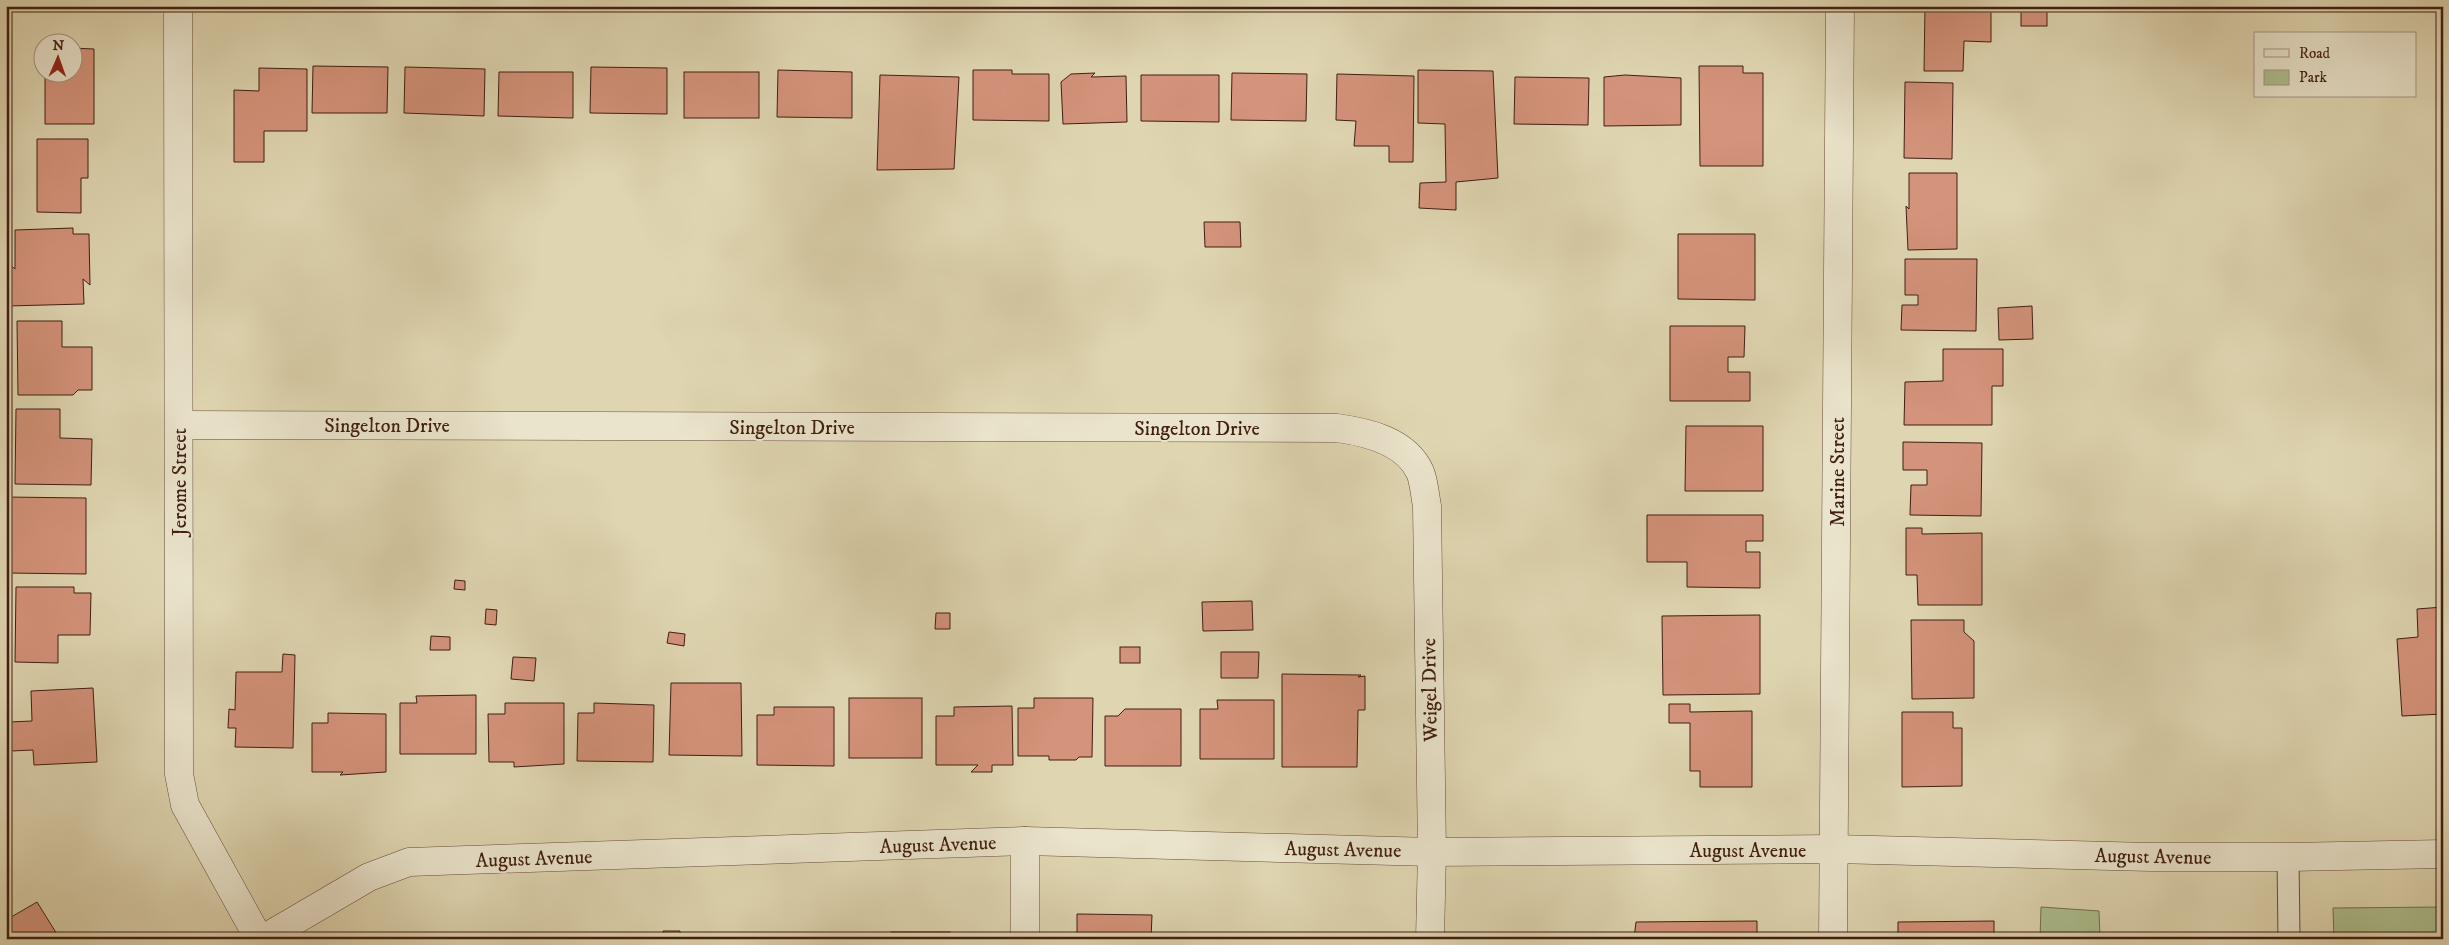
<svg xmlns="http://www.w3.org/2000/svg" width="2449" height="945" font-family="'IM FELL DW Pica',serif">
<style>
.green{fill:#adbf8f;stroke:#766e50}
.building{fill:#d4937b;stroke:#401e11}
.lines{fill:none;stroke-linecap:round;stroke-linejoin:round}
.service-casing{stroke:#684c39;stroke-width:23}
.minor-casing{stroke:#684c39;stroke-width:29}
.tertiary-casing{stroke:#684c39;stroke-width:29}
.service{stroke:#eae4cc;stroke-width:21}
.minor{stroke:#eae4cc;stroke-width:28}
.tertiary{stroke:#eae4cc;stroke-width:28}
.labels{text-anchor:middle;stroke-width:4;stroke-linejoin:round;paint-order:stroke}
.street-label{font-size:20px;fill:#401e11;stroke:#eae4cc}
</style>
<rect width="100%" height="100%" fill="#dfd6b1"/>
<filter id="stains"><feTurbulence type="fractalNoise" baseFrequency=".004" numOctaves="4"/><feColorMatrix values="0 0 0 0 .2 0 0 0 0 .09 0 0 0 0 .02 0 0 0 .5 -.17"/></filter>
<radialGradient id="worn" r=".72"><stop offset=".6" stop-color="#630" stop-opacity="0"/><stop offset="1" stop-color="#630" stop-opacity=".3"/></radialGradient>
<g class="green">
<polygon points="2041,907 2099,911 2100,939 2040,939"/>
<polygon points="2443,907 2443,939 2334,939 2333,908"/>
</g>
<g class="building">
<polygon points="1925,6 1991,6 1991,42 1964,41 1963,71 1924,71"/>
<rect x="2021" y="6" width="26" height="20"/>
<polygon points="72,48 94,49 94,124 45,124 45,72 72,72"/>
<polygon points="313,66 388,67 387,113 312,113"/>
<polygon points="1699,66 1743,66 1743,73 1763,73 1763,166 1700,166"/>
<polygon points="405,67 485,69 484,116 404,113"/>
<polygon points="591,67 667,68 667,114 590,113"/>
<polygon points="259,68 307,69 307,131 264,131 264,162 234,162 234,90 259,91"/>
<polygon points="778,70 852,72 852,118 777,117"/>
<polygon points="973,70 1012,70 1012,74 1049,74 1049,121 973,120"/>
<polygon points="1418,70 1493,71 1498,178 1456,182 1456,210 1419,208 1420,183 1446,182 1445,124 1418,123"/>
<polygon points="499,72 573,72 573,118 498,116"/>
<rect x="684" y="72" width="75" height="46"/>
<polygon points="1095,73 1091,77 1126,76 1127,122 1063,124 1061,82 1071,74"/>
<polygon points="1232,73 1307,74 1306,121 1231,120"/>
<polygon points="1337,74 1414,76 1413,162 1389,162 1389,146 1354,146 1356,121 1336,120"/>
<polygon points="880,75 959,77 954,169 877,170"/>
<polygon points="1141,75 1219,75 1219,122 1141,121"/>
<polygon points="1625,75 1681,78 1681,125 1604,126 1604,77"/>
<polygon points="1515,77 1589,78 1588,125 1514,124"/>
<polygon points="1905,82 1953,83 1952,159 1904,158"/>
<polygon points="37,139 88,139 88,178 81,178 81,213 37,212"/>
<polygon points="1909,173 1957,173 1957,249 1908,250 1906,206 1909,209"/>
<polygon points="1204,222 1240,222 1241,247 1205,247"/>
<polygon points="73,228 73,234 89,234 90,285 83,279 84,304 7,306 6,261 15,269 15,230"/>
<polygon points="1678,234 1755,234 1755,300 1678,299"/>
<polygon points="1905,259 1977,259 1976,331 1901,330 1902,305 1918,305 1918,295 1905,295"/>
<polygon points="2032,306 2033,339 1999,340 1998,308"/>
<polygon points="17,321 62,321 62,347 92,347 92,390 78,390 73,395 18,395"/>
<polygon points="1670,326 1745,326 1744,357 1728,357 1728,372 1750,372 1750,401 1670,401"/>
<polygon points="1943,349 2003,349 2003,386 1992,386 1992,425 1904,425 1905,382 1943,381"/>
<polygon points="16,409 60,409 60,438 92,439 91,485 15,484"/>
<polygon points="1686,426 1763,426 1763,491 1685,491"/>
<polygon points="1903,442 1982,443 1981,516 1910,515 1911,485 1927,485 1927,470 1903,470"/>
<polygon points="6,497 86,498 86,574 6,573"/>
<polygon points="1647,515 1763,515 1763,541 1746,541 1746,552 1760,552 1760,588 1687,587 1687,562 1647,562"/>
<polygon points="1906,528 1922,528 1922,534 1982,533 1982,605 1918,605 1917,575 1906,575"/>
<polygon points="455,580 465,581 465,590 454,589"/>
<polygon points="16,587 74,587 74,593 91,593 90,635 58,635 58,663 15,662"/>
<polygon points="1252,601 1253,630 1203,631 1202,602"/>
<polygon points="2443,607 2443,714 2402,716 2397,639 2418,637 2417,609"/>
<polygon points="486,609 497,610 496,625 485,624"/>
<polygon points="936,613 950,613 950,629 935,629"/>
<polygon points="1760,615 1760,694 1663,695 1662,616"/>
<polygon points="1911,620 1964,620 1964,632 1974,641 1974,698 1912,699"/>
<polygon points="669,632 685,634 684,646 667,643"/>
<polygon points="431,636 450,637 450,650 430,650"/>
<rect x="1120" y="647" width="20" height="16"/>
<polygon points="1221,652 1259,652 1258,678 1221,678"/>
<polygon points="283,654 295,655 293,748 235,747 236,728 228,728 229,709 235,710 236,672 282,672"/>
<polygon points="513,657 536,658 534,681 511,679"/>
<polygon points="1282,674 1361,675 1358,677 1365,676 1365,710 1358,710 1357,767 1282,767"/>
<polygon points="671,683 741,683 742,756 669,755"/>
<polygon points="93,688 97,762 34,765 33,750 11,751 10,722 32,721 31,691"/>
<polygon points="476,695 476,754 400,754 400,703 417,703 416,696"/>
<rect x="849" y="698" width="73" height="60"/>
<polygon points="1034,698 1093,698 1092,757 1079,757 1076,760 1049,760 1049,756 1018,756 1018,708 1034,708"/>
<polygon points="1217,700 1274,700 1274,759 1200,759 1200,709 1218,709"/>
<polygon points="505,703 564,703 564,764 514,767 514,762 489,762 488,714 505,714"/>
<polygon points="594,703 654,705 653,762 577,761 578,713 594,713"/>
<polygon points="1669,704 1690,704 1690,712 1752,711 1752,787 1700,787 1700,771 1690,771 1690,723 1669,723"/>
<polygon points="1012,706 1013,765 992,765 992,772 971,772 978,765 936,765 936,716 954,716 954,707"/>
<polygon points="774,707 834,707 834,766 757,765 757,715 774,715"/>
<polygon points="1125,709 1181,709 1181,766 1105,766 1105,716 1118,716"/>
<polygon points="1902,712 1953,712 1953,728 1962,728 1962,786 1902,787"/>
<polygon points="328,713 386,714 386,772 340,775 343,772 312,772 312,723 328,723"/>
<polygon points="37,902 60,939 6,939 6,920"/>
<polygon points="1077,914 1152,915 1151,939 1077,939"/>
<polygon points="1757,921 1757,939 1634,939 1636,922"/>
<polygon points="1994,921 1994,939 1898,939 1898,922"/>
<polygon points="663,931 680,931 680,938 720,939 644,939 664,937"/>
<rect x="891" y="932" width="59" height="7"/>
</g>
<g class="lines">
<g class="service-casing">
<polyline id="service" points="2288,857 2289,939"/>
</g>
<g class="minor-casing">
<g id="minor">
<polyline points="178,6 179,774 185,805 259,939"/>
<path d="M179,425l1158,3c30,4 69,13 83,44 4,9 5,24 7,34l5,346 -2,87"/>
<polyline points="1025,939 1025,841"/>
<polyline points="1833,939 1840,6"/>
</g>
</g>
<g class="tertiary-casing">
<polyline id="tertiary" points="263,939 369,877 409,862 1025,841 1432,852 1834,849 2151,857 2288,857 2443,854"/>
</g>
<use href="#service" class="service"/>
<use href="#minor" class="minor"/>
<use href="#tertiary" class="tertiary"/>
</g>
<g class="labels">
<g class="street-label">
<text x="387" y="432">Singelton Drive</text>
<text x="792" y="434">Singelton Drive</text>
<text x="1197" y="435">Singelton Drive</text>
<text transform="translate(1837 472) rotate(-90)" y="7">Marine Street</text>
<text transform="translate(179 482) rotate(-90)" y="7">Jerome Street</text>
<text transform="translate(1429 690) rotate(-91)" y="7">Weigel Drive</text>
<text transform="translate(938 844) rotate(-2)" y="7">August Avenue</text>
<text transform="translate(1343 849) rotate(1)" y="7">August Avenue</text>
<text x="1748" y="857">August Avenue</text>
<text transform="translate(2153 856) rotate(1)" y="7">August Avenue</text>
<text transform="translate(534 858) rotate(-2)" y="7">August Avenue</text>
</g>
</g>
<rect width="2449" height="945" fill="none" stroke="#dfd6b1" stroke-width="25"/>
<rect x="8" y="8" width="2434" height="930" fill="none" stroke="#401e11" stroke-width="2.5"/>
<rect x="12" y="12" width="2424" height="920" fill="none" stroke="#401e11"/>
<rect x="2254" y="32" width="162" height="65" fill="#eae4cc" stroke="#a69581"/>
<rect x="2264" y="49" width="25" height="8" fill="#eae4cc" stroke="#a69581"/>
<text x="2299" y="58" font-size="15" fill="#401e11">Road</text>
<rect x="2264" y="70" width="25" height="15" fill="#adbf8f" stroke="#a69581"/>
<text x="2299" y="82" font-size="15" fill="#401e11">Park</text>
<g transform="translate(58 58) rotate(2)"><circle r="24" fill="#eae4cc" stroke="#a69581"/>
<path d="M0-4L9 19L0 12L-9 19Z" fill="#8f2418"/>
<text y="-8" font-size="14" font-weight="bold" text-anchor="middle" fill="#401e11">N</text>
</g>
<rect width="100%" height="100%" filter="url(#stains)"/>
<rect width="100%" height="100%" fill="url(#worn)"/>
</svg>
